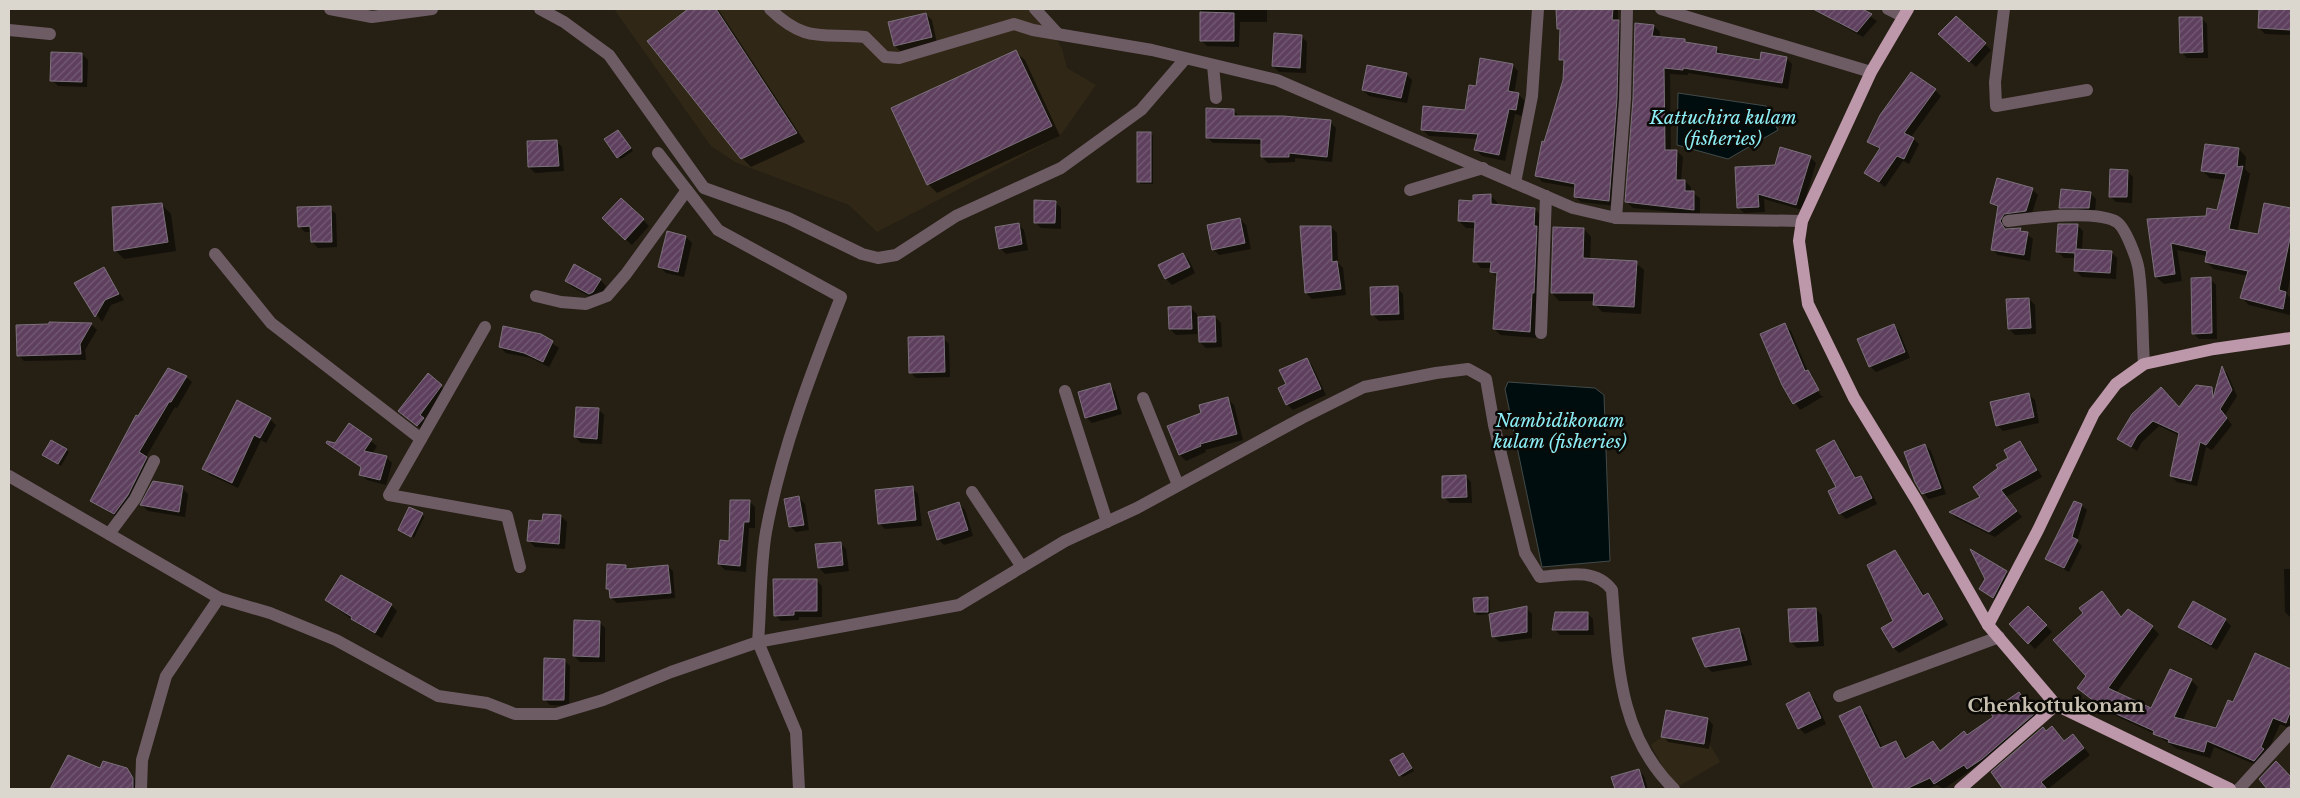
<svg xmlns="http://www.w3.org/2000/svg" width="2300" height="798" font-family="'Libre Baskerville',serif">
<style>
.built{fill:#302716}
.water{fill:#000d0f;stroke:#424a49}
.shadow{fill:#0007}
.building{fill:url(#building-hatch);stroke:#7c717c}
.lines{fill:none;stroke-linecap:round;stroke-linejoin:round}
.minor{stroke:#6e5c65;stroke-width:12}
.major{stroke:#bd97aa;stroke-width:12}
.labels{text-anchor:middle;stroke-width:5;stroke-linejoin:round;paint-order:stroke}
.water-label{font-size:18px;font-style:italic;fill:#8cedf5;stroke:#0c0a06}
.quarter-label{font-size:19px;font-weight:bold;fill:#c8c0b1;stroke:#0c0a06}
</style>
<defs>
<pattern id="building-hatch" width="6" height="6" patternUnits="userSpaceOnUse" patternTransform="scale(1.25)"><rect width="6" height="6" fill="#5e405e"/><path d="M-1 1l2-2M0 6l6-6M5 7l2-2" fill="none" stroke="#745b74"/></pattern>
</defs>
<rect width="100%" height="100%" fill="#262014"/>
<g class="built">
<polygon points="614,9 1040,9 1062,49 1067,68 1096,85 1060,136 877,232 849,205 735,162 711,146"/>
<polygon points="1692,714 1720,762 1674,789 1651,745"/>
</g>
<g class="water">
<polygon points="1678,93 1766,106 1778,130 1728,159 1677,145"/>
<polygon points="1508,382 1595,388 1604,395 1610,561 1542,567 1505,389"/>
</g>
<g class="shadow">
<polygon points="690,9 718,9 805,142 751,167 742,158 649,41"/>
<polygon points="1201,9 1267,9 1267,22 1240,22 1239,47 1207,46 1201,40"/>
<polygon points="1557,9 1618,9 1618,21 1624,28 1615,206 1581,202 1575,196 1576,188 1542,182 1537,176 1564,80 1565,64 1561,60 1561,32 1558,29"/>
<polygon points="1838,9 1860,9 1877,21 1863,37 1839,24 1833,18"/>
<polygon points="2260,9 2291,9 2291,35 2265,34 2259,28"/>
<polygon points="926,14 932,20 937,43 901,52 895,46"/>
<polygon points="1956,17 1991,50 1976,67 1946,40"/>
<polygon points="2201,18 2207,24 2208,58 2187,58 2181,52"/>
<polygon points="1654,26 1660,32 1659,38 1685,40 1689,44 1716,48 1722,54 1761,61 1786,58 1792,64 1788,89 1688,73 1688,75 1670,74 1671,151 1677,151 1683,157 1681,181 1685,181 1691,187 1691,192 1700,198 1700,215 1633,208 1627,202 1634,99"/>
<polygon points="1301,36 1307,42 1306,73 1279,72 1273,66"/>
<polygon points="1015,51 1025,60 1060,136 937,193 928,184 893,109"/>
<polygon points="82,54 88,60 87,87 58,86 52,80"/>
<polygon points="1512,65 1518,71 1514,94 1519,95 1525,101 1522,116 1515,114 1505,161 1482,156 1476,150 1478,139 1429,136 1423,130 1466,111 1477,87"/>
<polygon points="1406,74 1412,80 1407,103 1369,96 1363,90"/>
<polygon points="1935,90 1941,96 1911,137 1919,144 1909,164 1903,161 1885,187 1866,172 1880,150 1869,142"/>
<polygon points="1233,110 1239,116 1330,122 1336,128 1332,162 1295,158 1295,162 1268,163 1262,157 1262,144 1213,143 1207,137"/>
<polygon points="1151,133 1153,136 1153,184 1141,184 1138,181"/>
<polygon points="620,134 633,151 621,159 618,157"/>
<polygon points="556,141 562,147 564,171 535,173 529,167"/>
<polygon points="2239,149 2246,157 2245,169 2250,174 2237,232 2259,235 2265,205 2291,209 2291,274 2287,294 2291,299 2290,315 2249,305 2242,298 2248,276 2214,269 2206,262 2207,256 2177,250 2182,281 2164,284 2156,277 2149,221 2207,217 2218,212 2226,180 2210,178 2203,171"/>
<polygon points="1810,157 1816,163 1802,210 1764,199 1765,212 1744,213 1738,207 1776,166"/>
<polygon points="2127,171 2133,177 2132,203 2116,202 2110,196"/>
<polygon points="2032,189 2038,195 2031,216 2009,220 2005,228 2020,229 2033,239 2030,261 1998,255 1992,249 1999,209 1992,203"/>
<polygon points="2090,193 2096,199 2095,213 2067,213 2061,207"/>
<polygon points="1490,195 1497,202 1497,206 1535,209 1541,216 1536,338 1501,335 1494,329 1498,278 1492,272 1492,268 1481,268 1475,261 1476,228 1466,228 1459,221 1474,202"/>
<polygon points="621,199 649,226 632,245 609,224"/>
<polygon points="1055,202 1061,208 1061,229 1041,228 1035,222"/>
<polygon points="161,204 171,214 176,251 124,259 115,250"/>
<polygon points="330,208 336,214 337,247 318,248 312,242 312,232 305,232 299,226"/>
<polygon points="1240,219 1246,225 1251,249 1219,255 1213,249"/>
<polygon points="1018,224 1024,230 1028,250 1006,254 1000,248"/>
<polygon points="2077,225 2083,231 2082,251 2111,252 2117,258 2116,279 2082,277 2076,271 2076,258 2064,258 2058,252"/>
<polygon points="1331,227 1337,233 1338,263 1343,268 1346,295 1312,299 1306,293 1301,228"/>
<polygon points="1584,229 1591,237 1590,260 1636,263 1644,270 1641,314 1602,312 1595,304 1595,301 1559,301 1552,293"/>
<polygon points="668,233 686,237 692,243 684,277 666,273 660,267"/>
<polygon points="1183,254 1189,260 1195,273 1172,285 1166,279 1160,266"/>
<polygon points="103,268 124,300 111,305 102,322 75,283"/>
<polygon points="2210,279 2216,285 2217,339 2199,339 2193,333"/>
<polygon points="600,280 606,286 599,298 596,300 572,287 566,281"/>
<polygon points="1397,288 1403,294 1404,320 1379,321 1373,315"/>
<polygon points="2029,299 2035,305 2036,334 2015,335 2009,329"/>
<polygon points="1191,308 1197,314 1197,318 1215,317 1221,323 1222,347 1206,348 1200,342 1199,321 1197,321 1197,334 1176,335 1170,329"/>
<polygon points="50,323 91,324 97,330 85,350 86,360 24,361 18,355"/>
<polygon points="1785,325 1791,331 1808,372 1813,376 1810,376 1821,396 1824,396 1800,410 1783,384"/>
<polygon points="1893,325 1899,331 1910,358 1876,372 1870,366"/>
<polygon points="540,335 559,348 549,367 531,358 506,353 500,347"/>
<polygon points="943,338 949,344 950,377 916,378 910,372"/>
<polygon points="1306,359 1312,365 1326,395 1293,410 1287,404 1287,385"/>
<polygon points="2222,368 2227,373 2237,396 2225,415 2232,425 2212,450 2206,447 2197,486 2177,482 2171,476 2180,436 2159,426 2142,442 2137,451 2119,439 2133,415 2180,408 2212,389 2216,392"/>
<polygon points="428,375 446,391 424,420 427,423 422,429 403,415"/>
<polygon points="186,377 192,382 177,408 175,407 146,457 153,463 120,519 92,501 138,418"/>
<polygon points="1109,385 1115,391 1122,414 1092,423 1086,417"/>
<polygon points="2029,395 2035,400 2039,423 2003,431 1997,425"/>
<polygon points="1228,399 1234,405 1243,440 1205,450 1206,452 1186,461 1180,455 1169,427 1202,414"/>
<polygon points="598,409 604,415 602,444 581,443 575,437"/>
<polygon points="270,419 276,425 266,443 261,440 238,488 210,475 204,469"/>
<polygon points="349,425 377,446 372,454 386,457 392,463 386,485 367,480 361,475 362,468 327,442 335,444"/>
<polygon points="1834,442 1840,448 1857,479 1861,477 1867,483 1877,504 1846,519 1840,513"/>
<polygon points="2020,443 2026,449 2042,477 2006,497 2022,517 1995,537 1956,518 1951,513 1982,497"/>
<polygon points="1925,445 1931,451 1946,494 1929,499 1923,493"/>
<polygon points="66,450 69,452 61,466 44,455"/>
<polygon points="1465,476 1471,482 1472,503 1450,503 1444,497"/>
<polygon points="182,488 188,494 185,517 148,511 142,505"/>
<polygon points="912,488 918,494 922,526 885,529 879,523"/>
<polygon points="799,498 805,504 809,530 796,532 790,526"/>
<polygon points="749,501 755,507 755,528 749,528 746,572 725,570 719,564"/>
<polygon points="959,504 965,510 973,536 944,545 938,539"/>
<polygon points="2081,505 2087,510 2077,541 2082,546 2069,572 2052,563 2047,558"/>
<polygon points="422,514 424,517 414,538 400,530"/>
<polygon points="561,516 567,522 565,549 535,547 529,541 543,522"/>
<polygon points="840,543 846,549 849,571 825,574 819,568"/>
<polygon points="1895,551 1925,596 1927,595 1933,601 1948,625 1899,653 1894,648"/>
<polygon points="626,566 630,570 667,566 673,571 675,598 617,603 611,598 611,591 608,588"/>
<polygon points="2284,569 2291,569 2291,618 2285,612"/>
<polygon points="2006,572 2012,578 1999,602 1980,589"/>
<polygon points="816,580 822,586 822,617 799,617 799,620 781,621 775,615"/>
<polygon points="2102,593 2122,618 2152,627 2159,634 2116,693 2151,710 2191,680 2198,687 2183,720 2217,730 2234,704 2255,654 2291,670 2291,729 2280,724 2261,767 2214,747 2210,758 2177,749 2155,734 2112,714 2079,688 2088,676 2085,613"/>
<polygon points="1487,598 1490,601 1490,614 1477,615 1475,612"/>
<polygon points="326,600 391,605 397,611 382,638 359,625"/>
<polygon points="2194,602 2225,620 2231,626 2217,650 2186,633 2180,627"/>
<polygon points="2028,607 2052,632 2035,649 2010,624"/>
<polygon points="1526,608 1532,614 1532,638 1500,642 1494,637"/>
<polygon points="1816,609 1822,615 1824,646 1797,648 1791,642"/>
<polygon points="1587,613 1593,619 1594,635 1560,635 1554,629"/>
<polygon points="599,622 605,628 605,662 580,662 574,656"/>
<polygon points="1738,629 1744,635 1752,665 1712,672 1706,666"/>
<polygon points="564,660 570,666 569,706 550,705 544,699"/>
<polygon points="1809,694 1815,700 1826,724 1805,734 1799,728"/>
<polygon points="2018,694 2040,721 1944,789 1937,785 1927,789 1875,789 1841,717 1860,708 1867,715 1883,749 1896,742 1908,759 1933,743 1941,751 1967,736 1994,717"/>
<polygon points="1708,719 1713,725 1709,749 1668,742 1663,736"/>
<polygon points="2052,728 2065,742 2080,743 2090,755 2048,789 2005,789 1993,773"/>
<polygon points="1403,754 1414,771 1403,777 1400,775"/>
<polygon points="69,757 101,770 127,769 139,785 139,789 52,789"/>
<polygon points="1638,770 1644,776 1648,789 1616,789 1613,778"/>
</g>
<g class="building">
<polygon points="688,9 716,9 797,133 741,159 647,41"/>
<polygon points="1556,9 1613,9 1612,20 1619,20 1617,99 1609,201 1574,197 1575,184 1535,176 1542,141 1544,142 1563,80 1564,60 1559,60 1560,29 1557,29"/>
<polygon points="1813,9 1862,9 1872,14 1857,32"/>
<polygon points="2259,9 2291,9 2291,30 2258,28"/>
<polygon points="1200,12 1234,13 1234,41 1200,41"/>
<polygon points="926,13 932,37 894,46 888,22"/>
<polygon points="1956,16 1986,43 1969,62 1938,34"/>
<polygon points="2179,17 2202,17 2203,52 2180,53"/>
<polygon points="1635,23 1654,25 1652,36 1685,39 1685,42 1717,47 1716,53 1760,60 1761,52 1787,57 1782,83 1683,68 1683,70 1664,68 1665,150 1677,150 1676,180 1685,180 1685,191 1694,191 1694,210 1625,202 1633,99"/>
<polygon points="1274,33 1302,35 1300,68 1272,66"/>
<polygon points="1016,50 1052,126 927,185 891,108"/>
<polygon points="51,52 82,53 82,82 50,81"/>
<polygon points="1480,58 1513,64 1508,91 1519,93 1516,110 1509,109 1499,155 1474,150 1478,134 1421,130 1423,106 1465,110 1469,85 1476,86"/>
<polygon points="1367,65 1407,73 1401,98 1362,90"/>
<polygon points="1911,72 1936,89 1904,133 1914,138 1904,159 1897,156 1879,182 1864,173 1880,148 1867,142 1880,115"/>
<polygon points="1206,108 1234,109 1234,116 1283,116 1331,120 1327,157 1289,153 1289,157 1261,157 1261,139 1206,138"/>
<polygon points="618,130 631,148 617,158 604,139"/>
<rect x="1137" y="132" width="14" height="50"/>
<polygon points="557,140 559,166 528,167 527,141"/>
<polygon points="2205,144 2239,148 2237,167 2243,166 2229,229 2258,234 2264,203 2291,208 2291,234 2279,290 2286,292 2283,309 2240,298 2248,271 2205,262 2207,251 2171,243 2175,274 2155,277 2147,219 2206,216 2207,208 2217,210 2226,174 2201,171"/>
<polygon points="1780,147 1811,156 1796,205 1758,194 1759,207 1737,208 1735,167 1775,165"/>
<polygon points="2110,169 2128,170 2127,197 2109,197"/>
<polygon points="1997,178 2033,188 2026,211 2004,214 2000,221 2005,229 2021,228 2020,231 2028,232 2024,255 1991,250 1998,206 1990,203"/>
<polygon points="2061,189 2091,192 2089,208 2059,208"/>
<polygon points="1491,194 1491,204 1535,208 1534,226 1537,226 1534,293 1532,293 1530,332 1493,329 1497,273 1490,272 1491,262 1473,262 1475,222 1458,221 1459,200 1473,201 1473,195"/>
<polygon points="621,198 644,219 625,240 602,218"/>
<polygon points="1034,200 1056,201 1055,223 1034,223"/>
<polygon points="162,203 168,242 114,251 112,207"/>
<polygon points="331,206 332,242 311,242 310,226 298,227 297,207"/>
<polygon points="1240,218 1245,243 1212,250 1207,225"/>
<polygon points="1019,223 1022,244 999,249 995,227"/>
<polygon points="2058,224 2078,224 2076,249 2112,251 2110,273 2074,271 2075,253 2056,252"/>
<polygon points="1300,226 1331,226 1332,262 1337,261 1341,289 1305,293"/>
<polygon points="1553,227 1584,228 1583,258 1637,261 1634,307 1593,305 1594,293 1551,293"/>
<polygon points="667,231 686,236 678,272 658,267"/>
<polygon points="1183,253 1190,267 1165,279 1158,265"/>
<polygon points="574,264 601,279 593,292 589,294 565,281"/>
<polygon points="104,267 119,294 105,300 95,317 74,283"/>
<polygon points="2211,277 2212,333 2192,334 2191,278"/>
<polygon points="1398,286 1399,314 1371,315 1370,287"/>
<polygon points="2029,298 2031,328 2008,329 2006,299"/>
<polygon points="1191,306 1192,329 1169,329 1168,307"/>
<polygon points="1215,316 1216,342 1199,342 1198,317"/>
<polygon points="49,322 92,323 80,344 81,354 17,356 16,325 49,324"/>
<polygon points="1785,323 1805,371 1808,370 1819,390 1793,404 1782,385 1760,334"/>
<polygon points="1894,324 1905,352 1869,367 1857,339"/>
<polygon points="503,326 541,334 553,341 543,362 524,353 499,347"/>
<polygon points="944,336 945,372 909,373 908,337"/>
<polygon points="1307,358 1321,389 1286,405 1278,388 1286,384 1279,370"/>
<polygon points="2222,366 2232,390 2220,409 2227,418 2206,445 2200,442 2191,481 2170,476 2179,433 2153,421 2137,436 2131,447 2117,439 2132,414 2161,387 2179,407 2196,385 2212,387 2213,398"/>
<polygon points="168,368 187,376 171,402 169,402 139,452 147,457 128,495 114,514 90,501 136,415 138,416"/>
<polygon points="428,373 442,385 420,415 424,418 417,426 398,411"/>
<polygon points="1110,383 1117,409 1085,418 1078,392"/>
<polygon points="2029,393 2034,417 1996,426 1990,402"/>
<polygon points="1228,397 1237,434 1200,444 1201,446 1179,455 1167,426 1201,413 1199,405"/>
<polygon points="237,400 271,418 260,438 254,435 232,483 202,469"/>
<polygon points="576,407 599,408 597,439 574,437"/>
<polygon points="349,423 372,439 364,451 387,456 380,480 359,475 361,467 326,443 327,441 335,443"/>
<polygon points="51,440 67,449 58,464 42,455"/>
<polygon points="1834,440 1855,478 1861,476 1872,498 1839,514 1828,491 1836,487 1816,450"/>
<polygon points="2020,441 2037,470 2001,490 2017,511 1989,532 1949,512 1980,497 1973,487 1998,468 1996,465 2008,458 2004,450"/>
<polygon points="1925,444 1941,488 1922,494 1915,482 1904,452"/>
<polygon points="1466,475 1467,497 1442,498 1442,476"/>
<polygon points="153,481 183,486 179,512 140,505"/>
<polygon points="913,486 916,520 878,524 875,490"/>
<polygon points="799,496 804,525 789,527 784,499"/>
<polygon points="730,500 750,500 749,522 744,522 740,566 718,564 720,540 729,541"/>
<polygon points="2074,501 2082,504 2072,537 2078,540 2064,568 2045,559"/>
<polygon points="959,502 968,530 937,540 928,512"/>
<polygon points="409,507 423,513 411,537 398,530"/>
<polygon points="543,514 561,515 559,544 527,541 529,520 542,521"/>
<polygon points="841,542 843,565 818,568 815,544"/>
<polygon points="1970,549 2007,571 1993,598 1979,589 1985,579"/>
<polygon points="1895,550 1923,596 1928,593 1943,619 1893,648 1881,628 1893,621 1867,565"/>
<polygon points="607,564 626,565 626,569 668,565 671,593 610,598 609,589 606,589"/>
<polygon points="341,575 392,604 375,633 351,619 352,617 325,600"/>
<polygon points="773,579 817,579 817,611 794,611 794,615 774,616"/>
<polygon points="2102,591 2121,617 2128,609 2153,626 2108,688 2151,708 2170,669 2192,679 2174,717 2216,728 2228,700 2233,702 2255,653 2291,669 2291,710 2286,723 2273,718 2261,747 2264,749 2254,761 2207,741 2204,752 2168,742 2169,740 2153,734 2154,731 2103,708 2077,688 2086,676 2053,640 2083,613 2079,608"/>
<polygon points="1488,597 1488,612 1474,612 1473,598"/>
<polygon points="2193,601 2226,619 2211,645 2178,627"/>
<polygon points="1527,606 1527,632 1492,637 1489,614"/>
<polygon points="2028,606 2047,625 2028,644 2009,624"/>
<polygon points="1816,608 1818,641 1790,642 1788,609"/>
<polygon points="1555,612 1588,612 1588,630 1552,630"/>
<polygon points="574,620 600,621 599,657 573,656"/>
<polygon points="1739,628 1747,660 1705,667 1692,638"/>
<polygon points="544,658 565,659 564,700 543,700"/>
<polygon points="1809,692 1821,718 1798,729 1786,704"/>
<polygon points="2019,692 2034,714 1982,759 1967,769 1964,765 1934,784 1930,778 1906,789 1874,789 1839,716 1860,706 1880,748 1896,741 1905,759 1933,741 1940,751 1964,731 1967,735 1993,717 1990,712"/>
<polygon points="1666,710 1708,718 1704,744 1661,737"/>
<polygon points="2052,726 2064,741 2073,734 2084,748 2041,782 2047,789 2003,789 1991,772 2043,727 2046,731"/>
<polygon points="1403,753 1412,768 1399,776 1390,760"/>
<polygon points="68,755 100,768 103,761 127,768 133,778 133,789 50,789"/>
<polygon points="2276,761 2291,777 2291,789 2267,789 2259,779"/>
<polygon points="1639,769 1645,789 1615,789 1611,777"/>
</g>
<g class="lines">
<g class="minor">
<polyline points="330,9 372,17 432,9"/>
<polyline points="540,9 564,22 609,55 704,188 788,218 862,254 878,258 896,255 956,216 1061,168 1141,110 1185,59"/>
<path d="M770,9c35,34 51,24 95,28l20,20 14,1 115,-34 19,6 119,20 125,30 296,128 43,10 186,3"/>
<polyline points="1035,9 1058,34"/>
<polyline points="1661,9 1871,72"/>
<polyline points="1888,9 1902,16"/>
<polyline points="2004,9 1995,82 1996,106 2087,90"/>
<polyline points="9,30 50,34"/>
<polyline points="1213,65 1216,98"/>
<polyline points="1515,183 1532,96 1538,9"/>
<polyline points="1410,190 1483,168"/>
<polyline points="1616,218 1625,99 1627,9"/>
<path d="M2008,221c25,-3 84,-11 107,0 10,4 23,40 24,51 4,30 3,62 5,92"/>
<polyline points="215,254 271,323 421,439"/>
<polyline points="536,296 561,302 586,304 607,296 626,274 687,190"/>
<polyline points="485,327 389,495 507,516 520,567"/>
<polyline points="1541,333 1546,196"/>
<polyline points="1065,391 1107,522"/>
<polyline points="1143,398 1178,485"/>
<path d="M9,476l210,122 51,15 66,27 102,56 49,7 28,11h41l47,-14 68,-28 87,-30c3,-36 2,-75 8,-110 15,-81 45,-159 75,-235l-123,-67 -60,-77"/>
<polyline points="972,492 1022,567"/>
<polyline points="109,534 135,499 154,461"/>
<polyline points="1839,696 1999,637"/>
<polyline points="141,789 142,760 166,676 219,598"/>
<path d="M799,789l-3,-57 -38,-90 201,-37 106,-64 72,-33 165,-90 62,-31 72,-14 32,-4 18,10 8,46 31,128 15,24c25,-2 55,-10 72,13 6,73 6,144 62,199"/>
<polyline points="2239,789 2291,732"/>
</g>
<g class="major">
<polyline points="1908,9 1871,72 1802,221 1799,241 1808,304 1854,398 1917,501 1988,625 2056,705 2230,789"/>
<polyline points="1988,625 2038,530 2094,413 2116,384 2144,364 2214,349 2291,338"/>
<polyline points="1960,789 2056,705"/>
</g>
</g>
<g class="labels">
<g class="water-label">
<text x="1723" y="124">Kattuchira kulam<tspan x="1723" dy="21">(fisheries)</tspan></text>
<text x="1560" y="427">Nambidikonam<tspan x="1560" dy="21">kulam (fisheries)</tspan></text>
</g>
<g class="quarter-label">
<text x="2056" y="712">Chenkottukonam</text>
</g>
</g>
<rect width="2300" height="798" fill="none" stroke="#dbd7cf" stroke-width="20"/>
</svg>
